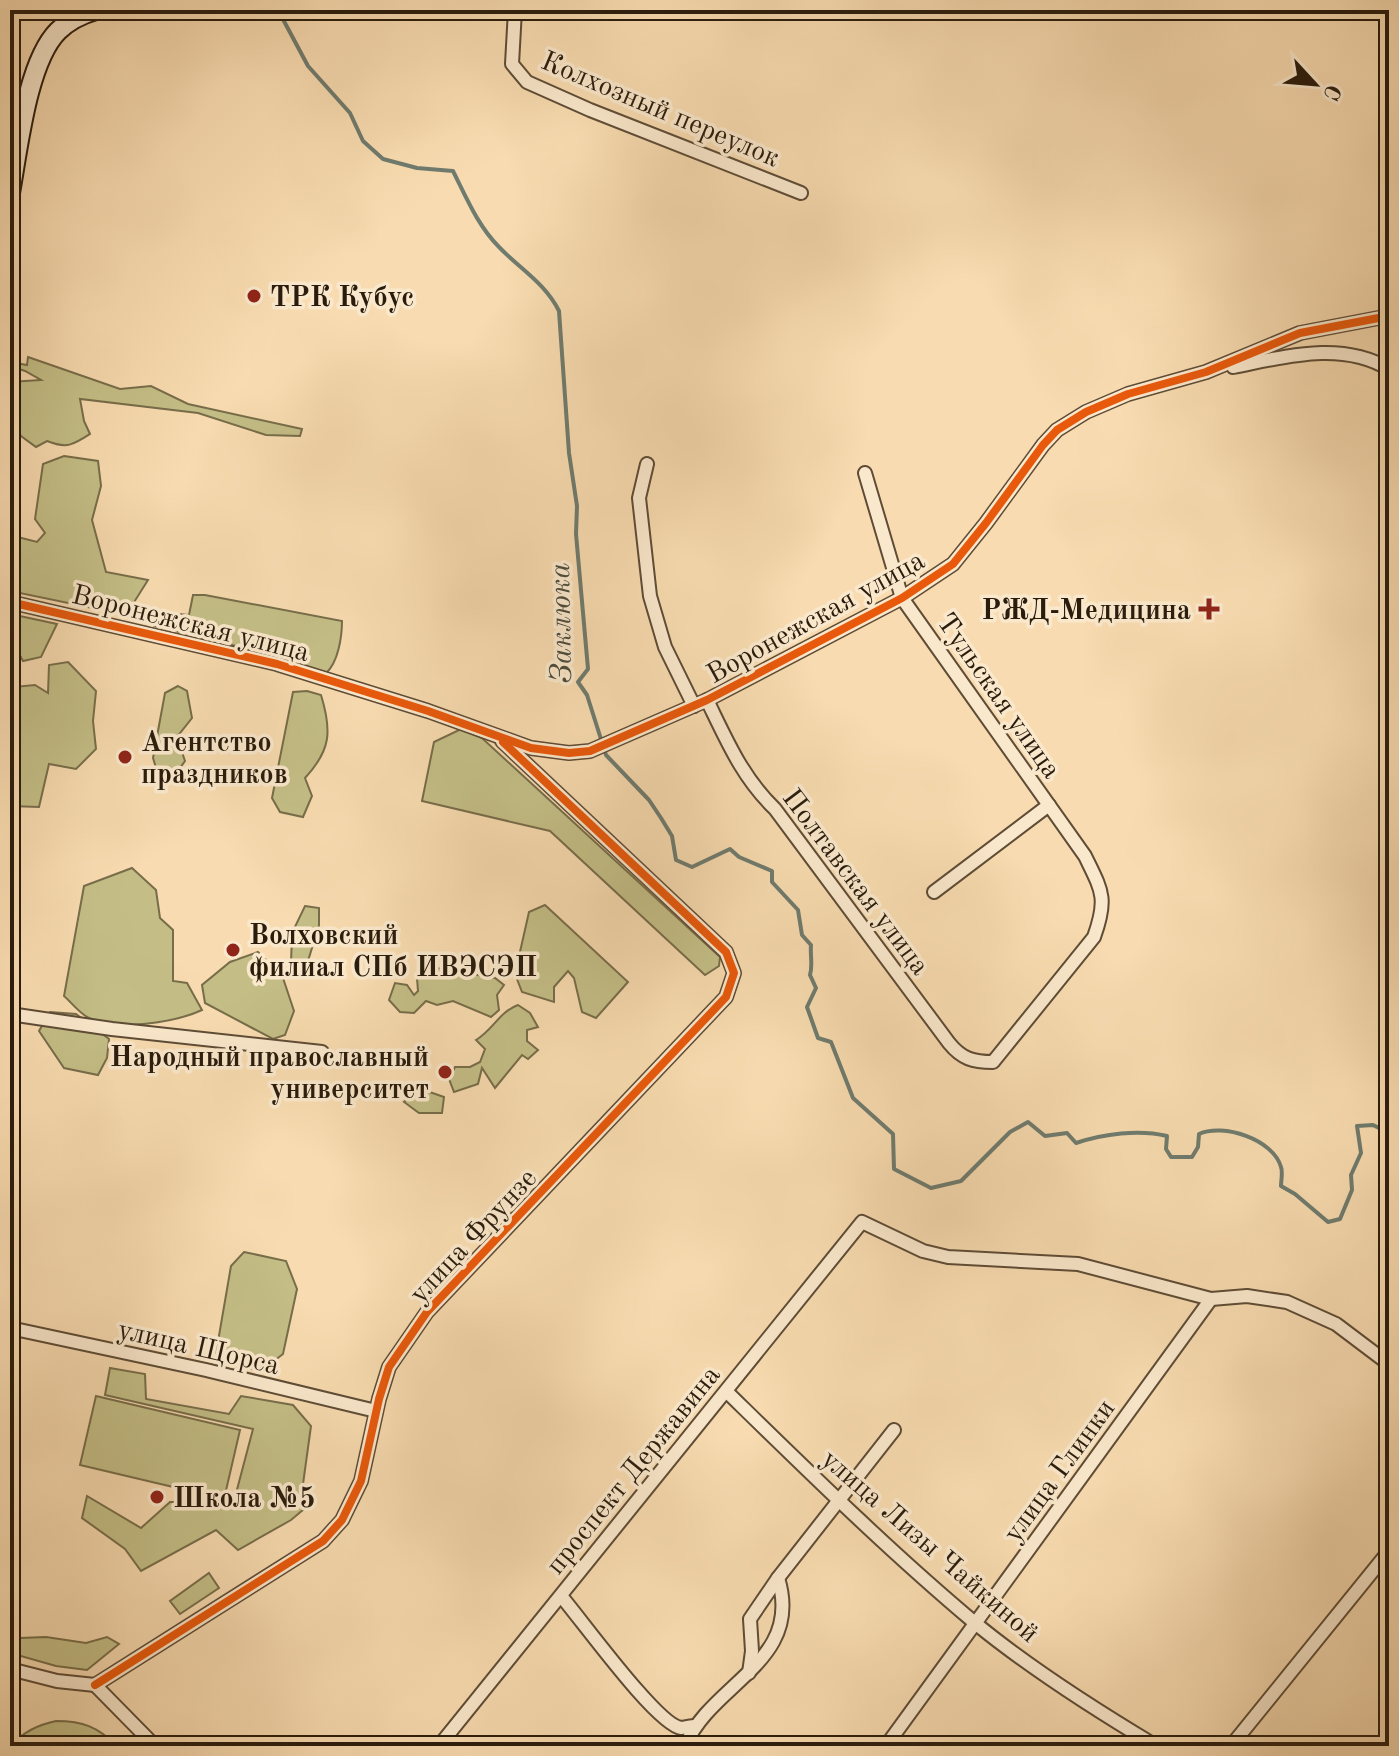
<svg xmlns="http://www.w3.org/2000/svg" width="1399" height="1756" font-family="'Old Standard TT',serif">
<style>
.green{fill:#c4be86;stroke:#776d4a;stroke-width:2}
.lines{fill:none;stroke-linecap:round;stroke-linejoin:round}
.stream{stroke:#6f7b6e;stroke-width:4}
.minor-casing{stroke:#5e4c36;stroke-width:16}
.secondary-casing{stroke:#2a1c0d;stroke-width:22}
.minor{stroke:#fae8cc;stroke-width:12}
.secondary{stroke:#fae8cc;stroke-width:18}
.cycleway-casing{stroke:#fae8cc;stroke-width:13}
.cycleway{stroke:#e8590c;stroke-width:8}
.poi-dot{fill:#8f2418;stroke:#fae8cc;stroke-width:3}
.labels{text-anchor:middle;stroke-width:7;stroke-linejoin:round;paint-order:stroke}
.street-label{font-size:28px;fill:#2a1c0d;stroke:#fae8cc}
.poi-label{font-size:28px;font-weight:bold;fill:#2a1c0d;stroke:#fae8cc;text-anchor:start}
.water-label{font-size:30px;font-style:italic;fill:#4c4c3d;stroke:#fae8cc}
</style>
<rect width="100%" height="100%" fill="#f8dbb0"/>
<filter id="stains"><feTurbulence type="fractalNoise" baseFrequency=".0025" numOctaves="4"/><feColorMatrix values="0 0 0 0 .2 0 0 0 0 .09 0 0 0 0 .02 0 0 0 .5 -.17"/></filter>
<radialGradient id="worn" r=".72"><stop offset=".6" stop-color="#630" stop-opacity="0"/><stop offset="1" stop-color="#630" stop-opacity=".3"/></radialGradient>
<g class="green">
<path d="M28,357l92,32 31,-3 37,18 114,25 -2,7 -34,-1 -68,-22 -118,-14 4,22 6,13c-17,11 -23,15 -43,7l-11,6 -15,-11 -5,-9 -6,-1v-44l31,-2 -16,-9 -15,-5v-4l17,3z"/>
<polygon points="64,456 98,461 101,486 92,520 106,572 148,580 126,615 10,591 10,535 37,542 45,533 35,519 43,464"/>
<path d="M193,595h12l137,26c0,16 -4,42 -16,52l-104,-31 -68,-16 1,-14 34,3z"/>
<polygon points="15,615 57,624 41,657 23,661 10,637"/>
<polygon points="68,662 96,691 93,721 96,749 76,769 49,764 39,807 10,806 17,847 10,888 10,668 14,687 35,685 48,693 49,665"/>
<polygon points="178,686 187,691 192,718 177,737 185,761 172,779 160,781 153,758 165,693"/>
<path d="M307,691l14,4c11,36 10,55 -16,83l7,18 -9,21 -23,-5 -8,-14 21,-106z"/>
<polygon points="461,729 482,738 720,957 719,966 705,975 550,831 422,801 434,742"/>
<path d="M132,868l24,22 4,28 13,12v51l14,2 15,27c-26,12 -86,22 -113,8 -9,-4 -17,-15 -25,-22l20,-110z"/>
<polygon points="545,905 628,982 596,1018 582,1012 574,978 568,971 554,987 554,1002 522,992 515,974 529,912"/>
<polygon points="305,906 319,908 319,925 304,974 291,964 292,933"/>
<polygon points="258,952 283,978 294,1011 285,1035 273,1039 205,1003 202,985 230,962"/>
<polygon points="425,966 495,978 504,985 497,995 499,1010 491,1017 453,1001 437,1005 426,1001 414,1013 400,1012 389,1000 395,983 407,985 414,995 418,991 417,978"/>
<path d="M518,1005l12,8 8,14 -11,3v11l11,9 -10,9 -6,-4 -27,33 -13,-20 -4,16 -24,8 -5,-13 6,-12h15l10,-5 5,-13 -9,-9c17,-10 23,-28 42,-35z"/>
<polygon points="50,1012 76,1014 109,1039 107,1058 98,1075 64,1068 39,1031"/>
<polygon points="418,1088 444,1097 442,1113 419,1113 404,1102"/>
<polygon points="244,1252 286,1261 297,1289 283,1354 261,1371 228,1363 216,1353 231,1266"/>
<polygon points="110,1368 145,1374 146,1399 229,1414 241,1396 293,1405 311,1426 303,1484 304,1509 291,1520 238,1550 216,1530 141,1571 125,1549 82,1518 87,1496 141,1528 170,1502 234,1501 253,1429 105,1395"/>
<polygon points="96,1396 240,1430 224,1499 80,1465"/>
<polygon points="209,1573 219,1588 180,1614 170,1601"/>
<polygon points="46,1637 86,1643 107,1637 119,1644 87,1670 56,1666 10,1653 20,1638"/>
<path d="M56,1721c27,0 42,6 61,25h-107c14,-14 27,-21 46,-25z"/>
</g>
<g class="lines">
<path class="stream" d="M278,10l30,56 42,47 13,28 20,18 34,9 36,3c13,26 25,55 46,76 21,22 46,36 60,64l10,142 8,53 -1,28 12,135 -10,13 9,13 19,60 43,45 12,18 11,18 4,24 16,7 38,-18 9,8 33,14v11l26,28 4,25 9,10c-1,11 2,20 -1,30l6,13 -9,19 11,31 13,4 22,56 40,36 1,35 37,19 30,-7 49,-49 18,-10 17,14 22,-3 9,10c27,-9 63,-14 91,-7l-1,13 5,8h21l6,-10 1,-13c24,-11 74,5 82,33 2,5 0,14 0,19l14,8 33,28 12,-3 12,-29 -1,-15 10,-22 -4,-27 16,-1 16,8"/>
<g class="minor-casing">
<g id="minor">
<polyline points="515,10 512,64 527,82 590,110 801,193"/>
<path d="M1233,367c51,-10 108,-27 156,2"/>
<polyline points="647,464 639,498 650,596 665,647 694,706"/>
<polyline points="10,602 277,664 428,711 531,748 569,753 590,751 707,700 902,598 953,564 986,523 1043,445 1057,430 1086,412 1128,394 1206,372 1300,333 1389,316"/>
<path d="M707,700c20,41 35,77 68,109l174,234c13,16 24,19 44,19l101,-125c14,-39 8,-46 -9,-81l-183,-258 -37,-125"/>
<polyline points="934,892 1049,805"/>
<polyline points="10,1014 112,1029 322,1052"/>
<polyline points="10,1328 206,1370 376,1411"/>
<path d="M726,1391c81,79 162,159 249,232 56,46 119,86 181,123"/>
<path d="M561,1596c20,23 96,129 120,132 1,0 12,-2 13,-2"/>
<polyline points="10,1669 57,1681 95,1685 155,1746"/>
<polyline points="749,1673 752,1651 750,1619 778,1578 894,1430"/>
<polyline points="95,1685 323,1541 342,1520 361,1481 379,1399 389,1367 427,1312 726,997 734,973 726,952 502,741"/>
<polyline points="439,1746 862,1222 923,1251 948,1257 1078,1264 1211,1299 1247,1296 1287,1302 1336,1324 1389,1364"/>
<path d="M685,1746c27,-64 119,-84 93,-168"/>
<polyline points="886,1746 1211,1299"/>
<polyline points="1231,1746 1389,1551"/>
</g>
</g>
<g class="secondary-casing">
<path id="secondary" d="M10,193c8,-43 17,-131 48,-162 10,-10 24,-17 38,-21"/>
</g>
<use href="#minor" class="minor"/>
<use href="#secondary" class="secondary"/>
<g class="cycleway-casing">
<g id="cycleway">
<polyline points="10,602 277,664 428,711 531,748 569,753 590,751 707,700 902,598 953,564 986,523 1043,445 1057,430 1086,412 1128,394 1206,372 1300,333 1389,316"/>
<polyline points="95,1685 323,1541 342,1520 361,1481 379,1399 389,1367 427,1312 726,997 734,973 726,952 503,742"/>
</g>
</g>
<use href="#cycleway" class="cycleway"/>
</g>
<g class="poi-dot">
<circle cx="254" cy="296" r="8"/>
<path d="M1205 597h8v8h8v8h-8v8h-8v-8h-8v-8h8z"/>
<circle cx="125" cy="757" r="8"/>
<circle cx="233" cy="950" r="8"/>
<circle cx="445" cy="1072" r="8"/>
<circle cx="157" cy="1497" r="8"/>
</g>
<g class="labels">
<g class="street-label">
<text transform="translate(661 108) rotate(23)" y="10">Колхозный переулок</text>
<text transform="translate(815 616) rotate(-29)" y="10">Воронежская улица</text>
<text transform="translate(191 622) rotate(14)" y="10">Воронежская улица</text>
<text transform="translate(1000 695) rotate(55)" y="10">Тульская улица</text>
<text transform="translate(857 881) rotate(53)" y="10">Полтавская улица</text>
<text transform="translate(472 1235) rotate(-47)" y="10">улица Фрунзе</text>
<text transform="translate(199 1346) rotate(13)" y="10">улица Щорса</text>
<text transform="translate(632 1469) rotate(-51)" y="10">проспект Державина</text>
<text transform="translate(1058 1470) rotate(-54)" y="10">улица Глинки</text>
<text transform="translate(931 1545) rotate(41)" y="10">улица Лизы Чайкиной</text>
</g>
<g class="poi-label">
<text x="270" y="306">ТРК Кубус</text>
<text x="1191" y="619" text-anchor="end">РЖД-Медицина</text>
<text x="141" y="751">Агентство<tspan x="141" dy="32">праздников</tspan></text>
<text x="249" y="944">Волховский<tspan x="249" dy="32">филиал СПб ИВЭСЭП</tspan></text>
<text x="429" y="1066" text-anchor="end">Народный православный<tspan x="429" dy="32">университет</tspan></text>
<text x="173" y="1507">Школа №5</text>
</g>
<g class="water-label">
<text transform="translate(560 623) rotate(-91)" y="10">Заклюка</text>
</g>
</g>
<rect width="1399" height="1756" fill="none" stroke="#f8dbb0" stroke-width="40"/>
<rect x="12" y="12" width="1375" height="1732" fill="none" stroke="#2a1c0d" stroke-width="4"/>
<rect x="20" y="20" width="1359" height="1716" fill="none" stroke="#2a1c0d" stroke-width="2"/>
<g transform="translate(1315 84) rotate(116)" stroke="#fae8cc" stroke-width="6" paint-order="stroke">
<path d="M0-6L14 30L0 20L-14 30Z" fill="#2a1c0d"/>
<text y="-12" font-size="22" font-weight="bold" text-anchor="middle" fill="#2a1c0d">С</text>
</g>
<rect width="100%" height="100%" filter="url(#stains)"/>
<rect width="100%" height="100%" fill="url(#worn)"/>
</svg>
